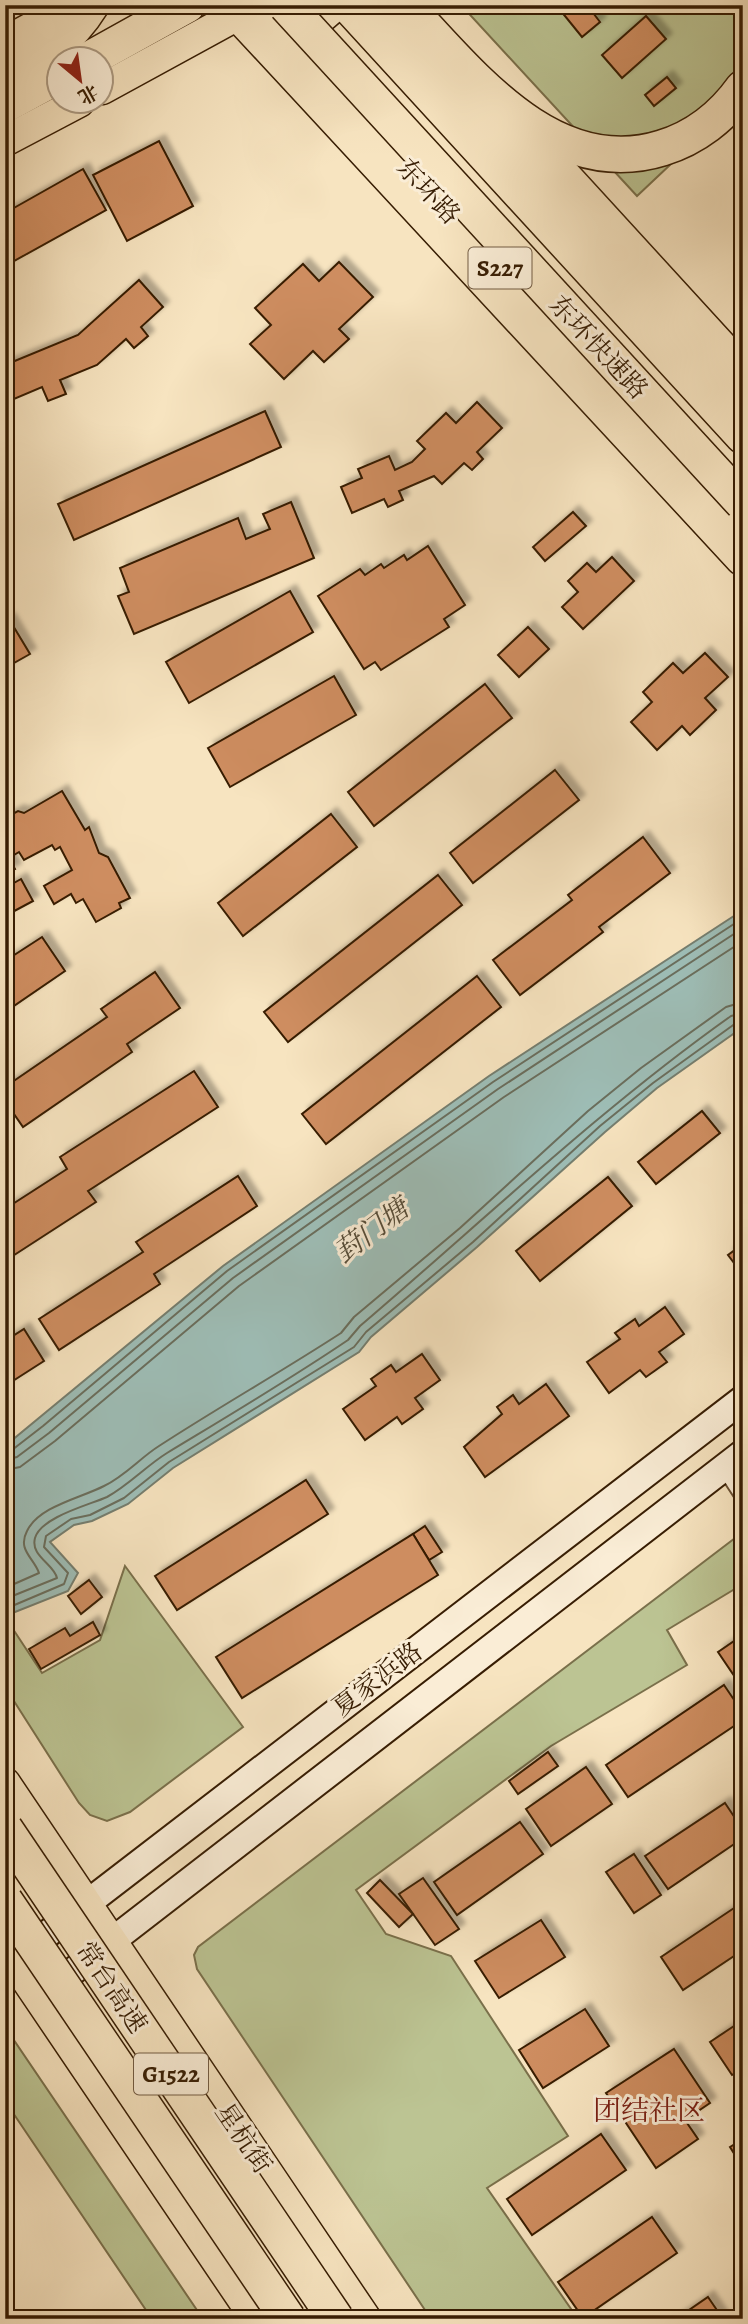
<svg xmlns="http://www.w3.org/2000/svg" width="748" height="2324" font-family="Alegreya,'Noto Serif SC',serif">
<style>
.green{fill:#bcc493;stroke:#7a704b;stroke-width:2}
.water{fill:#9ebeb7;stroke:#757e6f;stroke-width:2}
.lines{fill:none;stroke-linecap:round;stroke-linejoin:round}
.shore{stroke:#6a6e5d;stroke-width:2}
.building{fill:#ce8d60;stroke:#371d03;stroke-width:2;filter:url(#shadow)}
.street-casing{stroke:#674f32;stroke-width:23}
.secondary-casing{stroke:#371d03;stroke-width:30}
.primary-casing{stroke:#371d03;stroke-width:33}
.highway-casing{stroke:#371d03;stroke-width:38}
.street{stroke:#faedd6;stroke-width:19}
.secondary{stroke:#faedd6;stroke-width:26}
.primary{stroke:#f7e4c0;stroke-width:30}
.highway{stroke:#f7e4c0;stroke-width:35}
.highway-bridge-casing{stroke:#371d03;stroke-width:38;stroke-linecap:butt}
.highway-bridge{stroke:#f7e4c0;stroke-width:35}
.labels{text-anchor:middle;stroke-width:6;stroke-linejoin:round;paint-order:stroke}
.shield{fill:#faedd6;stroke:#725b42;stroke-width:2}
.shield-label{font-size:24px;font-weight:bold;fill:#371d03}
.street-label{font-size:26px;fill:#371d03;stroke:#faedd6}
.water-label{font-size:28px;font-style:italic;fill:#564d39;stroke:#faedd6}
.neighbourhood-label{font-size:28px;fill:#7a1f14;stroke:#faedd6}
</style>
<defs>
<filter id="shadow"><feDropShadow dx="6" dy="-6" stdDeviation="2" flood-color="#0004"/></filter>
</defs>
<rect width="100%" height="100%" fill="#f7e4c0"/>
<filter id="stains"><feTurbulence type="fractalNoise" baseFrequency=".00286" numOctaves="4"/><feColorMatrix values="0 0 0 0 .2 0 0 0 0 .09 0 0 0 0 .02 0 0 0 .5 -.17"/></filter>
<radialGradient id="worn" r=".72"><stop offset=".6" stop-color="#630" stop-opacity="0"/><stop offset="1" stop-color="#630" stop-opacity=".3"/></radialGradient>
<g class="green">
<polygon points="461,5 716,5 743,16 743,96 637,196"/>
<polygon points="743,1532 743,1584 667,1630 687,1665 551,1746 356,1890 386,1934 451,1956 568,2136 487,2188 578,2319 431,2319 197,1969 194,1955 198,1947"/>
<polygon points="125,1566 243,1727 130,1812 107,1821 90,1815 79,1803 5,1687 5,1617 42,1673 100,1640"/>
<polygon points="5,2027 203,2319 152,2319 5,2101"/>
</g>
<polygon class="water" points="743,910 743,1027 657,1088 605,1132 477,1247 371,1337 359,1352 173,1468 128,1504 92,1521 74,1525 50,1542 78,1573 68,1591 5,1616 5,1446 223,1266 489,1076"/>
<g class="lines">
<g class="shore">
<polyline points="5,1451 12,1450 43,1426 227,1271 493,1082 743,918"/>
<polyline points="5,1460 17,1457 49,1433 233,1278 498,1089 743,928"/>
<polyline points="5,1470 20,1467 55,1441 239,1286 504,1097 743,941"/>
<path d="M5,1588l34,-15c-5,-15 -22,-23 -12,-42 12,-25 54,-33 77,-45 21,-10 36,-28 55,-40 60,-39 122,-74 182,-113l13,-16 106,-89 128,-117 53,-43 85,-61 17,-5"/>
<path d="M5,1599l52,-21c-3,-14 -27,-22 -22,-40 6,-21 54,-33 72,-41 22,-12 39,-31 60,-44 61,-37 122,-73 181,-113l12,-14c123,-105 240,-217 371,-310l12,-3"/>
<polyline points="5,1609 64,1584 68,1573 44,1547 46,1536 71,1519 90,1515 124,1498 169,1462 354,1347 366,1332 473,1242 600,1126 653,1083 736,1023 743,1022"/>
</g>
</g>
<g class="building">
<polygon points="556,5 587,5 600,22 582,37"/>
<polygon points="646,16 666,39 622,78 602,55"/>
<polygon points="667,77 676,88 654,106 645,95"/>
<polygon points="159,141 193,206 127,241 93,175"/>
<polygon points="83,169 106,210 5,266 5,213"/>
<polygon points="339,262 373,297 339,329 349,339 324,362 313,351 284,379 250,344 271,325 255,308 303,264 319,281"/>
<polygon points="139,280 163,307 141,327 148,336 134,348 126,339 97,365 60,380 66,394 48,401 42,387 14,399 5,377 5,365 78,335"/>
<polygon points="477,402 502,428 477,452 483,459 472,470 464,463 442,484 434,476 399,491 403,500 388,507 384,499 352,513 341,487 362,478 358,469 389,456 395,470 412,462 425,449 417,441 446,413 456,423"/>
<polygon points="265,411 281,447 74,540 58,504"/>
<polygon points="291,502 314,558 134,634 118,596 129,592 120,568 238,518 246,539 270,529 263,514"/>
<polygon points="573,512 586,526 545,561 533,547"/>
<polygon points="428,546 465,605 444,619 449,627 381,670 375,662 364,669 318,596 360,569 365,575 381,564 384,568 404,555 407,560"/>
<polygon points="612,557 634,581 583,629 562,607 578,592 568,581 587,563 596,572"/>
<polygon points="290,591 313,632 189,703 166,662"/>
<polygon points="9,619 30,654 5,668 5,622"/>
<polygon points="528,627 549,649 519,677 498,655"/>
<polygon points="705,653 728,677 705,698 716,710 690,735 682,726 657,750 631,722 652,702 643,692 673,663 683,673"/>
<polygon points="334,676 356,715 230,787 208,748"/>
<polygon points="485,684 512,718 374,826 348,792"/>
<polygon points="555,770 579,800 473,883 450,853"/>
<polygon points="62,791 85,830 89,827 99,853 108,857 130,898 119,903 121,908 96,922 83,899 76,903 71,894 54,904 44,886 72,870 60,847 55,850 52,845 24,860 19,852 9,858 15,869 5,874 5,818 18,811 24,813"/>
<polygon points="331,814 357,847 243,936 218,903"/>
<polygon points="643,837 670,873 599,927 603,932 520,995 493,960 572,900 568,895"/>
<polygon points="438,875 462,905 288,1042 264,1012"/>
<polygon points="21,879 33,901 5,916 5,888"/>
<polygon points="42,937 65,971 5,1012 5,961"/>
<polygon points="155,972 180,1008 127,1044 132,1052 23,1127 5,1101 5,1087 107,1017 101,1009"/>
<polygon points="477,976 501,1007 326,1144 302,1114"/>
<polygon points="194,1071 218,1107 88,1191 96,1202 5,1261 5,1209 67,1169 60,1157"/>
<polygon points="702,1111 720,1133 656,1184 638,1162"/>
<polygon points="238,1176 257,1206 154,1274 160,1284 59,1350 39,1319 143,1252 136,1242"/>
<polygon points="608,1177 632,1206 540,1281 516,1251"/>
<polygon points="743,1244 743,1275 728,1255"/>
<polygon points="665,1307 684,1334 659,1352 667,1362 646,1377 640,1370 609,1393 587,1362 620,1339 615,1333 635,1319 639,1326"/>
<polygon points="24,1329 44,1361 5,1386 5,1341"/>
<polygon points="422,1354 440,1380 415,1398 423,1409 402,1424 397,1417 365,1440 343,1409 376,1386 371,1379 391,1365 396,1372"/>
<polygon points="546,1384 569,1416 485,1477 464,1447 502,1414 497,1407 513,1395 519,1404"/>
<polygon points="306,1480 328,1514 177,1610 155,1576"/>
<polygon points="425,1526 442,1552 429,1560 413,1534"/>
<polygon points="413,1534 438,1575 242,1698 216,1657"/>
<polygon points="89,1580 102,1597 81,1614 68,1596"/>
<polygon points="93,1622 100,1635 41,1669 29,1649 65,1628 70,1636"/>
<polygon points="743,1635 743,1680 739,1683 718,1652"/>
<polygon points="724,1685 743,1713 743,1720 628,1797 606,1765"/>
<polygon points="548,1752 558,1766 518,1794 509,1781"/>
<polygon points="586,1767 612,1804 551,1846 526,1809"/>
<polygon points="725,1803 743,1830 743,1838 668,1889 645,1856"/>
<polygon points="520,1822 543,1854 457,1915 434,1882"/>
<polygon points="634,1854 661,1895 634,1913 606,1872"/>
<polygon points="423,1878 459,1929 435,1945 399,1894"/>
<polygon points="380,1880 413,1914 399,1927 367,1893"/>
<polygon points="743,1902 743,1950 683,1990 661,1957"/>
<polygon points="541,1920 565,1957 499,1998 475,1961"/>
<polygon points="585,2009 609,2046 543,2088 519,2050"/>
<polygon points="743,2020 743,2068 732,2075 710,2042"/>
<polygon points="674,2049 710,2103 685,2120 698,2139 656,2168 606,2093"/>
<polygon points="601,2134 626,2170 532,2235 507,2199"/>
<polygon points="743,2139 743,2168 730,2147"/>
<polygon points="652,2217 677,2253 583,2318 558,2282"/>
<polygon points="708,2297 723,2319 676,2319"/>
</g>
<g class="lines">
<g class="street-casing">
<polyline id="street" points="726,1466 743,1492"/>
</g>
<g class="secondary-casing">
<g id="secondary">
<polyline points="20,1955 743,1399"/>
<polyline points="46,1992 743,1453"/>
</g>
</g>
<g class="primary-casing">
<g id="primary">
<polyline points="258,5 743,531"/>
<polyline points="378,5 743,405"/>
<polyline points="5,42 73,5"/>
<polyline points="292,43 336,5"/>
<polyline points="102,89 256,5"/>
<polyline points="5,141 79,102"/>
<polyline points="5,1783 366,2319"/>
<polyline points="5,1948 256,2319"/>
</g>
</g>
<g class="highway-casing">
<g id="highway">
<polyline points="234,5 240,15 743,558"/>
<polyline points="348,5 743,436"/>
<path d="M405,5c66,70 148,177 257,143 33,-10 61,-32 81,-60"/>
<polyline points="88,60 187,5"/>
<path d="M5,79c35,-19 65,-40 86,-74"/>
<polyline points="5,105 60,75"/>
<polyline points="519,137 540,151 743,373"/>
</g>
</g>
<use href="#street" class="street"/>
<use href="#secondary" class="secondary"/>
<use href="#primary" class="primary"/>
<use href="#highway" class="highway"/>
<g class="highway-bridge-casing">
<g id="highway-bridge">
<polyline points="286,5 743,503"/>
<polyline points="5,1829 336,2319"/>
<polyline points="5,1901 288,2319"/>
</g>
</g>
<use href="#highway-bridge" class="highway-bridge"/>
</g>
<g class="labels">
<g class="shield">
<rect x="468.5" y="247.5" width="63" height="41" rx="5"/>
<rect x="134" y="2053.5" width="74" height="41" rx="5"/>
</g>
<g class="shield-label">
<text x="500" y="276">S227</text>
<text x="171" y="2082">G1522</text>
</g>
<g class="street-label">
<text transform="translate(429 191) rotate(47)" y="9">东环路</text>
<text transform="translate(599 347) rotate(47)" y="9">东环快速路</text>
<text transform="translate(377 1679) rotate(-37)" y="9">夏家浜路</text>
<text transform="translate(112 1987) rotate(56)" y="9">常台高速</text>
<text transform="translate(244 2138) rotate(56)" y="9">星杭街</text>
</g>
<g class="water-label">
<text transform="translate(371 1230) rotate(-37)" y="10">葑门塘</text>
</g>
<g class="neighbourhood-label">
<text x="649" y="2120">团结社区</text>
</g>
</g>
<rect width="748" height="2324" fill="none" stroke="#f7e4c0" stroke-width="28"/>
<rect x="7" y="7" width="734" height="2310" fill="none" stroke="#371d03" stroke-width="3.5"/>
<rect x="14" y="14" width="720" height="2296" fill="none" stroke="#371d03" stroke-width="2"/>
<g transform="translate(80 80) rotate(151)"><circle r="33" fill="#faedd6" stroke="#ac9a82" stroke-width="2"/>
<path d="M0-5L12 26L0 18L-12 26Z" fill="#8f2418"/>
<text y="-10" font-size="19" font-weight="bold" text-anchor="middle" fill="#371d03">北</text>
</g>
<rect width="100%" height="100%" filter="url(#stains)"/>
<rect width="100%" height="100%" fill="url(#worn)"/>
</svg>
